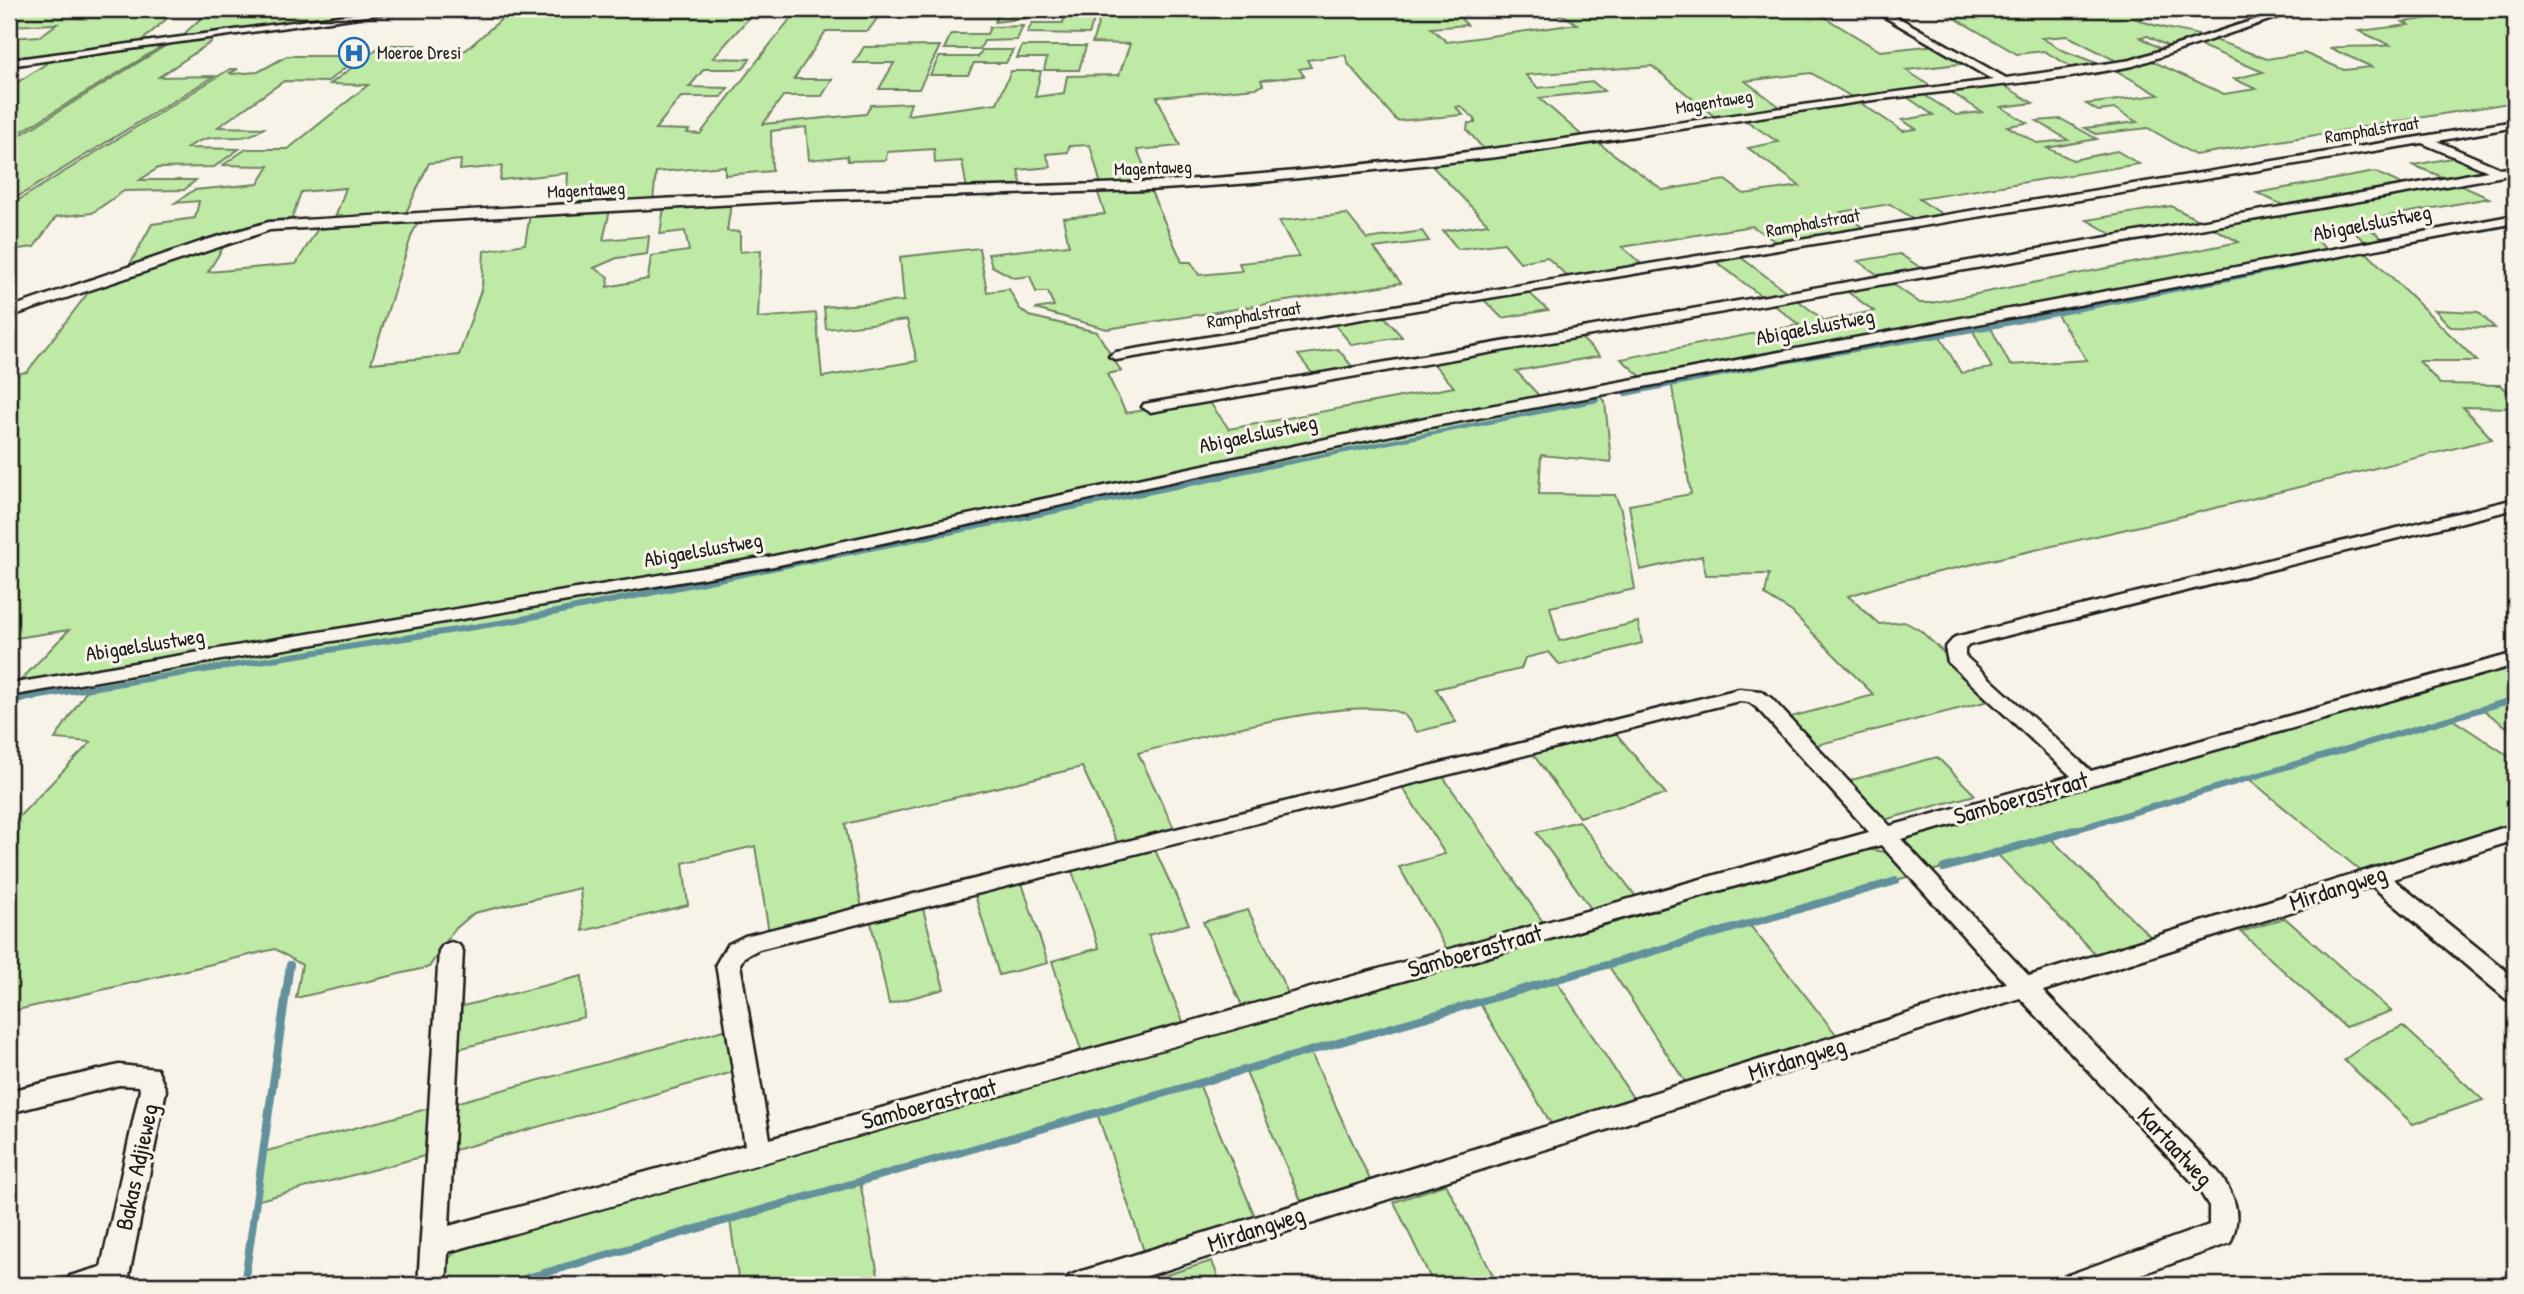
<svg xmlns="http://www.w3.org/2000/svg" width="2524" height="1294" font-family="'Patrick Hand',sans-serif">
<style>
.green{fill:#bfeaa6;stroke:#6e8361;stroke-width:2}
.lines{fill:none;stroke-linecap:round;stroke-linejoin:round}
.stream-far2{stroke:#62909b;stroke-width:4.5}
.stream-far1{stroke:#62909b;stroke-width:6}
.stream{stroke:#62909b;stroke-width:8}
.minor-casing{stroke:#1c1c1c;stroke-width:5}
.minor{fill:#f7f3e8;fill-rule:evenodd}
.labels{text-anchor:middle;stroke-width:6;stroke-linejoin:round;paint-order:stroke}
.far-poi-label{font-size:18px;fill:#1c1c1c;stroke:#f7f3e8;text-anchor:start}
.far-street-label{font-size:18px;fill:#1c1c1c;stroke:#f7f3e8}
.street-label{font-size:21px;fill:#1c1c1c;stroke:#f7f3e8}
.near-street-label{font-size:24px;fill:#1c1c1c;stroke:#f7f3e8}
</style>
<rect width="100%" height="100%" fill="#f7f3e8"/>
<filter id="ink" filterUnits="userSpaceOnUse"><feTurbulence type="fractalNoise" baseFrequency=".0143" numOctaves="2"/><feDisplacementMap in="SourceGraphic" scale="14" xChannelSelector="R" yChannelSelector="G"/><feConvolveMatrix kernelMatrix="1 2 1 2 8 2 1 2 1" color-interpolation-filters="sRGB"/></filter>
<g filter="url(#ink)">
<g class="green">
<polygon points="9,9 165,9 158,15 172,14 137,45 9,62 9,38 40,36 57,24 9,26"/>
<polygon points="211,9 338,9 339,17 185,38 186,32"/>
<polygon points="513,9 757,9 713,58 750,59 743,69 704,69 689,87 728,88 721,97 681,97 655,129 689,130 687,133 700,134 798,9 842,9 841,12 884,9 868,31 826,31 794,79 832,79 822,96 783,96 763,124 866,114 871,105 911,103 907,115 997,103 1011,71 1041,71 1035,97 1064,93 1067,76 1119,75 1130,44 1092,43 1102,11 1133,9 1490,9 1456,13 1467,25 1431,28 1447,42 1577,24 1565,16 1551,13 1550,9 1811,9 1880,51 1937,45 1969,63 1906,70 1932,87 1852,97 1811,73 1745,81 1780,107 1715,117 1652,66 1526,75 1538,88 1593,82 1604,91 1539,98 1585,138 1486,152 1467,130 1468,123 1475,123 1475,119 1460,106 1456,107 1463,115 1397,121 1349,65 1345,55 1307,60 1311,67 1299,69 1304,76 1261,80 1263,85 1256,88 1157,97 1180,146 1137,150 1152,183 1101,185 1090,145 1069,146 1068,152 1046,154 1051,167 1018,170 1022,187 967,189 962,161 935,163 934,149 887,152 886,160 848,161 847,156 809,160 806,127 771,131 772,171 725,175 725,166 656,172 653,201 566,205 568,173 500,180 502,166 460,170 461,160 429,163 405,215 335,218 346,188 301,192 291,221 128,268 152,224 195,218 199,201 175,203 194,190 258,184 269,166 223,165 246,149 288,149 368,85 330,84 382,45 415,45 409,51 466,50"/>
<polygon points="888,9 959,9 955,16 883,17"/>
<polygon points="964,9 1031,9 1026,18 995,22 999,11 963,12"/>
<polygon points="1037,9 1098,9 1089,34 1027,33 1032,23 1063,23 1065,13 1035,13"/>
<path d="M1939,9h202l15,6 -19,4c23,11 44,10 68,18l-34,11 -23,-12 -8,1 23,13 -41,14 -54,-28 -26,2 20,12 45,17 -30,3 -33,-19 -27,3z"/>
<path d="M2475,9h40v93l-320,53 -47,-27 -52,6 -11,-6 52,-6 -22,-13 -17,2 -12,-7 73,-9 -42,-24 35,-10 72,33 32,-5 -22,-10 29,-7 -64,-27 16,-5 52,19 37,-6 40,17 28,-3 -42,-19c21,-3 39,0 60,-3l-31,-14 50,-6 -6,-3 78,-11z"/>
<polygon points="1023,26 1017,40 984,41 980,49 944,49 951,34 987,34 990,27"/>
<polygon points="213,37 211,42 159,77 214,76 9,202 9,142 170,43"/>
<polygon points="165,43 164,45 9,139 9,88 55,58"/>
<polygon points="940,46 919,89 879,89 894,63 854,63 864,47"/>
<polygon points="1022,46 1086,46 1079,70 1044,70 1047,58 1017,58"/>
<polygon points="982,50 1013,50 1006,63 974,63 968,75 930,75 939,57 978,57"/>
<path d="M287,56h73l-33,26 -43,-1 -66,46 46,1c-28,20 -46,-2 -77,20l52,1 -25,18 -56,1 -18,12h56l-12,10 -60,1 -32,22 -36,4 -22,30 -25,3v-21l4,-6 -4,-2v-15l221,-137h8l-8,4 2,1 26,-2z"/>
<polygon points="1998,82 2033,103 2001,107 2027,123 2007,126 2037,143 2068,140 2037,121 2061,119 2097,139 2047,148 2073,160 2117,151 2139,164 1919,199 1945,216 1917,221 1890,204 1841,212 1865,229 1779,244 1752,226 1622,247 1645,267 1570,279 1547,257 1520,262 1504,243 1458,249 1443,231 1488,224 1430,164 1597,142 1663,190 1725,180 1744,194 1800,186 1748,148 1778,142 1742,118 1859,102 1903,131 1916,129 1902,120 1933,115 1904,95 1921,93 1956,115 1982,112 1946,89"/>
<polygon points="2457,157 2486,172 2447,179 2413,165"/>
<polygon points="2375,172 2408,187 2289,208 2257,193"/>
<polygon points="2455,183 2489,198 2361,221 2384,240 2368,244 2344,224 2309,231 2329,253 1645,380 1621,359 1799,325 1772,303 1796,299 1825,321 1874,311 1845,290 1890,282 1920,303 1931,303 2239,242 2209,226"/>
<polygon points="1150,189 1182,262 1191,262 1199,275 1242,271 1239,263 1299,257 1279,221 1347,214 1367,239 1422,231 1429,241 1374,248 1401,283 1107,329 1035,309 1054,306 1048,292 1036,292 1030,276 1014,278 992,266 988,254 1069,245 1063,218 1105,214 1097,190"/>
<polygon points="731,203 727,231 740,232 740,252 761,250 758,318 816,313 822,377 917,361 907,320 826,329 824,307 904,301 900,257 979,248 987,292 1009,289 1019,308 1029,316 1097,332 1121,371 1107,374 1126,413 1208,400 1229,429 1454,387 1432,362 1579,336 1600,356 1516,371 1543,400 771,558 18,683 69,630 9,639 9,375 27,372 91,289 227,241 208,272 296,264 320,225 420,219 412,234 371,363 459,355 482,287 484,251 525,244 530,214 610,210 603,240 649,236 647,254 617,258 594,268 609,277 607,287 648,279 651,256 689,251 685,231 660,234 664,207"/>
<polygon points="2171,206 2202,222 2117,237 2087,220"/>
<polygon points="2364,250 2477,361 2419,361 2440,384 2501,385 2515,399 2515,408 2463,407 2492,439 2179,517 1895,582 1848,596 1879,624 1905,622 1921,631 1993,700 1813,746 1787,718 1874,695 1792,612 1765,595 1769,574 1706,575 1702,556 1640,570 1629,505 1691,494 1671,381 1937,331 1961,373 1992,368 1970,325 1988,322 2010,365 2087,360 2053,309"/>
<polygon points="1900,254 1927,272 1884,279 1858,261"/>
<polygon points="1739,256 1791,295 1765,299 1714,260"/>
<polygon points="1527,291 1548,310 1502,318 1482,298"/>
<polygon points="2435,310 2478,312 2495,328 2451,327"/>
<polygon points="1383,315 1402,337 1352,345 1333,323"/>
<polygon points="1338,349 1355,370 1315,377 1298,355"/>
<path d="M1599,395l6,6 6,61 -70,-7 -2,39 76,1 6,15 14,79 -85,18 9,34 79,-19 4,21 -82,22 -11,-13 -24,6 -4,11 -85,20 20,33 -39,10c-4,-4 -8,-13 -13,-17 -39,-25 -218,26 -266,38l37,77 -57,14 -36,-77 -237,57 17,84 -93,25 -14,-87 -72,17 5,42 -105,26 -3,-43 -106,25 -20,17 -25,37 -133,31 6,-33 -27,-16 -266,63v-185l82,-85 -36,-3 40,-61 412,-67 729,-147z"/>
<polygon points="2515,665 2515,733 2482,709 2452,719 2515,760 2515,823 2362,872 2248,778 2049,837 2154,940 2099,958 1996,853 1924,873 1903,845 1905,839 1913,836"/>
<polygon points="1615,732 1666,794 1579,817 1532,753"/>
<polygon points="1937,757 1975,795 1880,821 1844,782"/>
<polygon points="1442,775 1545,925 1448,951 1399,867 1445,854 1401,785"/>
<polygon points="1579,821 1637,898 1592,910 1536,832"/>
<polygon points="1865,849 1886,852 1910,876 1749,924 1839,1038 1688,1086 1608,965 1556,980 1635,1101 1553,1127 1479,1002 1310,1051 1371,1182 1302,1203 1245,1070 1199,1084 1256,1219 1145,1254 1097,1113 860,1182 880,1285 739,1285 730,1220 503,1285 441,1285 447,1260 459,1248"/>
<polygon points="1155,850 1189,924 1148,935 1184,1024 1082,1053 1052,961 1099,948 1072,871"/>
<polygon points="1021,880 1048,963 999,975 974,892"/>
<polygon points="922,905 944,989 889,1004 870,918"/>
<polygon points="1248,910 1290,997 1244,1010 1203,922"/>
<polygon points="2285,918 2391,1011 2345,1027 2241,932"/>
<polygon points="582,976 584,1017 454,1050 455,1008"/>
<polygon points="2403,1026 2483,1100 2413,1124 2344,1060 2370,1041"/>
<polygon points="731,1028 737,1071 448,1152 451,1104"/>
<polygon points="434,1107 432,1154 256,1201 263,1152"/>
<polygon points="1446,1184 1498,1285 1434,1285 1394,1202"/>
<polygon points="1212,1261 1221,1285 1133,1285"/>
</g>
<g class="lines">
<g class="stream-far2">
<polyline points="2481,230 2515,224"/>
<polyline points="2381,248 2463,233"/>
<polyline points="1625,394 1788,361 1990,327 2357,253"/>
<polyline points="1221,476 1597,400"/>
</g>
<g class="stream-far1">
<polyline points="9,701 512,621 1230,475"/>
<polyline points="2071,831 2515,699"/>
</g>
<g class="stream">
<polyline points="1944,868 2077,829"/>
<polyline points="244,1285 290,965"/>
<polyline points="503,1285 1896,881"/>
</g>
<g class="minor-casing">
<g id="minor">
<polygon points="391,9 416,9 9,66 9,60"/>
<path d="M1871,9h12l123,69 125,-18 157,-51h14l-169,57 -63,11 -205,24 -368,56 -244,26 -105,7 -342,10 -536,30 -261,87v-9l194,-67 66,-19c180,-10 359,-23 539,-30 148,-6 296,-4 443,-17 249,-20 495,-66 742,-95z"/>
<polygon points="2515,121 2515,127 2437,141 2502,169 2515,166 2515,174 1150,412 1142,407 1144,404 2488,171 2422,143 1116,360 1109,356 1116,352"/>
<polygon points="2515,215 2515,223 1425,428 774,566 9,696 9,684 774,556 1425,418"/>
<path d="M2515,499v10l-546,136 -4,4v7l126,115 424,-118v12l-614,174 128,137 486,-152v16l-122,39 122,99v23l-9,-2 -134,-113 -329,105 175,181c17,23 25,43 12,71l-119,42h-50l4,-9 144,-51v-19l-11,-18 -178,-190 -901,287h-54l4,-9 10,-4 927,-289 -125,-138c-478,135 -955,273 -1433,407l-2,33h-28l21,-334 4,-6 8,-3 8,3 4,6 -14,275 296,-81 -29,-181 11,-19 18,-9 994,-247 22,2 10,7 119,128 181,-50 -123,-114 -3,-14 10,-11zM1739,701l10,1 8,6 112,124 -1099,307 -30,-175 4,-7 15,-8z"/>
<polygon points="119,1065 157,1069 166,1090 129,1276 125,1285 66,1285 70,1276 101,1267 140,1090 139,1086 119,1085 9,1113 9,1091"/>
</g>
</g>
<use href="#minor" class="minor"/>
</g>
</g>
<defs>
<g id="hospital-ring" transform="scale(1.575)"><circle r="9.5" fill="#f7f3e8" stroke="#1f6fb2" stroke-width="1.5"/><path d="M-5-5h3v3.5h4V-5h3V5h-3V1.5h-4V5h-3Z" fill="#1f6fb2"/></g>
</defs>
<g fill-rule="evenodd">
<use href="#hospital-ring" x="354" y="53"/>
</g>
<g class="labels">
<g class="far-poi-label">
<text x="377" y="59">Moeroe Dresi</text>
</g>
<g class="far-street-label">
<text transform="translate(1714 102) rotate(-9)" y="6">Magentaweg</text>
<text transform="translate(2372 130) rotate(-9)" y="6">Ramphalstraat</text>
<text transform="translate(1153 168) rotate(-2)" y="6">Magentaweg</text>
<text transform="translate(586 190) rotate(-3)" y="6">Magentaweg</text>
<text transform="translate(1813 223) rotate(-10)" y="6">Ramphalstraat</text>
<text transform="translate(1254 315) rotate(-9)" y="6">Ramphalstraat</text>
</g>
<g class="street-label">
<text transform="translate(2372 223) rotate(-11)" y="7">Abigaelslustweg</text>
<text transform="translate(1815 327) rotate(-11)" y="7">Abigaelslustweg</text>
<text transform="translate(1258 434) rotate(-12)" y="7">Abigaelslustweg</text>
<text transform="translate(703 550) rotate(-10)" y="7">Abigaelslustweg</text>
<text transform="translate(145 645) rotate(-9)" y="7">Abigaelslustweg</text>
</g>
<g class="near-street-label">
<text transform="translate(2021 798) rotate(-16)" y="8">Samboerastraat</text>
<text transform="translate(2338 888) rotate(-18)" y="8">Mirdangweg</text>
<text transform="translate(1475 951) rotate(-16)" y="8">Samboerastraat</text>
<text transform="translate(1797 1059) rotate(-17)" y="8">Mirdangweg</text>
<text transform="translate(929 1104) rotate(-15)" y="8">Samboerastraat</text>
<text transform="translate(2175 1147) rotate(47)" y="8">Kartaatweg</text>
<text transform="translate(137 1167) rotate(-78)" y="8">Bakas Adjieweg</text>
<text transform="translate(1256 1229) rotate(-18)" y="8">Mirdangweg</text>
</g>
</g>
<rect width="2524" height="1294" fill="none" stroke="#f7f3e8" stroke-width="35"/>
<rect x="18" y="18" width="2489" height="1259" fill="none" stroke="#1c1c1c" stroke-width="2.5" filter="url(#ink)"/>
</svg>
